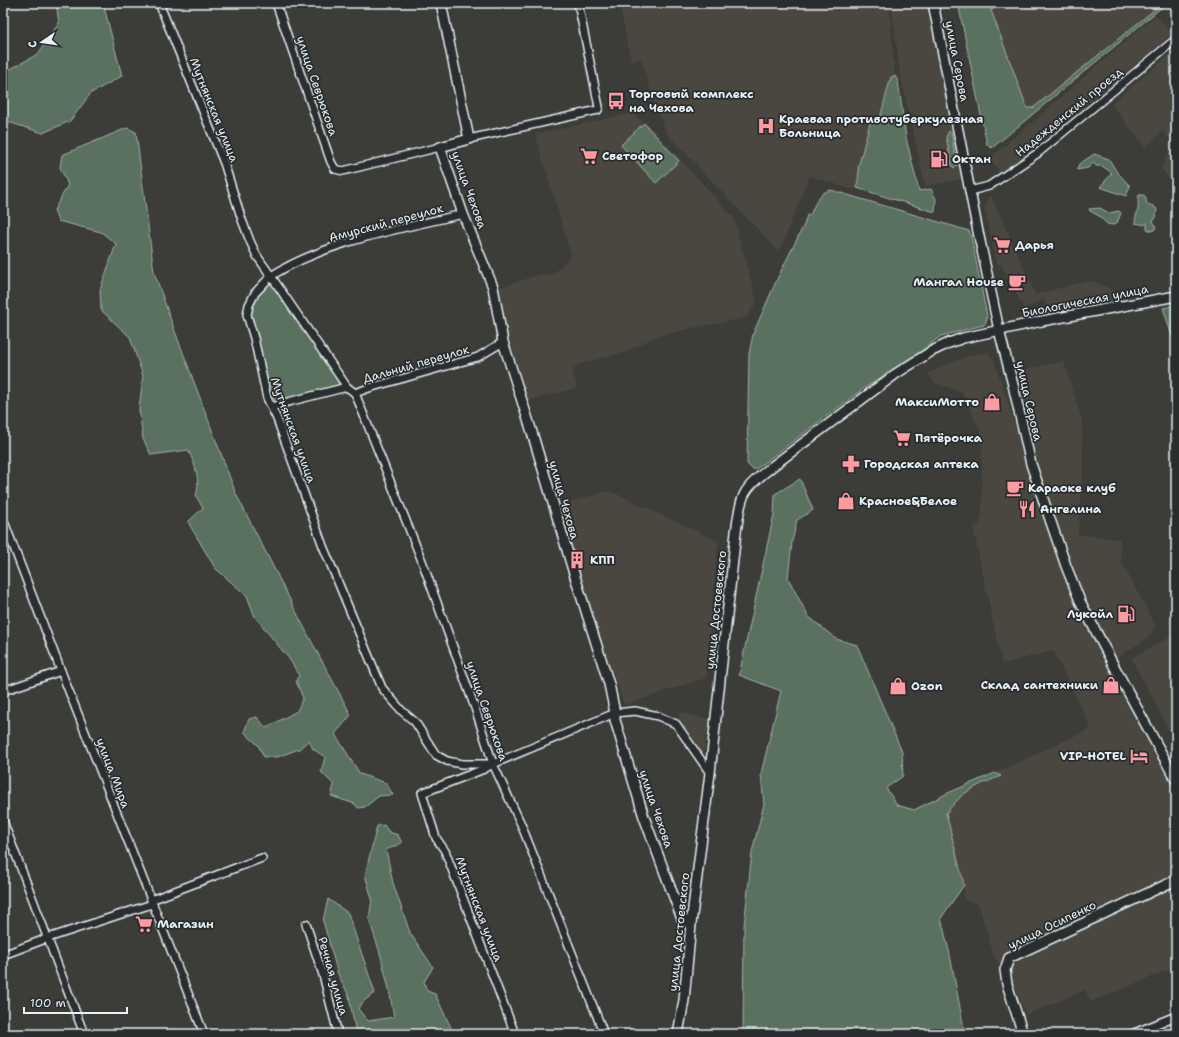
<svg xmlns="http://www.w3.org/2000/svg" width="1179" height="1037" font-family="'Shantell Sans',sans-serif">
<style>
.built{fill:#49463f}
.green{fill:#5a715e;stroke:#a1b1ab}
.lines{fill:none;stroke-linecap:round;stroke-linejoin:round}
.street-casing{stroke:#e8f1f8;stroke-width:10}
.secondary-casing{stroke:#e8f1f8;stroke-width:12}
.street{stroke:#2a2d2e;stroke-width:7}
.secondary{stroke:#2a2d2e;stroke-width:9}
.labels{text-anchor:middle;stroke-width:3.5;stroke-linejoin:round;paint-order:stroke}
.street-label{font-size:12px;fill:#e8f1f8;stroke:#2a2d2e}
.poi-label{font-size:12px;font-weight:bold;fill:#e8f1f8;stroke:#2a2d2e;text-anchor:start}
</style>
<rect width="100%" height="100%" fill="#3c3c38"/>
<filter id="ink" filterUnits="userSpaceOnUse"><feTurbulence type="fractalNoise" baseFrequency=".025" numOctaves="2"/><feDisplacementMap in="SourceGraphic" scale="8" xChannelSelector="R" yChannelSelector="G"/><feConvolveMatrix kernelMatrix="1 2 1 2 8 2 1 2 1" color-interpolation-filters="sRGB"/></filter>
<g filter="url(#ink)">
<g class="built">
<polygon points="619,3 889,3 895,76 891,77 880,118 859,171 857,188 850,189 810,176 779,252 667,134 656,110 641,59 631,62"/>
<polygon points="891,3 929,3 963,179 925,186 900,74"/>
<polygon points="958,3 1167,3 992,148 987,145"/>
<polygon points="1156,15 1172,34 1001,174 990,158"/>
<polygon points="1176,49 1176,137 1171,141 1163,131 1145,148 1111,104"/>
<polygon points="633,113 658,135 734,218 757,302 746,318 697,327 655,337 623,353 590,361 572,367 577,388 527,401 507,341 498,288 541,274 552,275 571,255 535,134"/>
<polygon points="1176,140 1176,186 1161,169 1172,143"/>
<polygon points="991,195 1036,295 1048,291 1082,282 1092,281 1120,293 1123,303 1049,317 1044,299 1024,309 1001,264 997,264 984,208 987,199"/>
<polygon points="988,352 993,357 1016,427 1025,462 1046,520 1063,572 1077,605 1176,794 1176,967 1091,1002 1085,990 1026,1015 1008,971 994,958 979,905 964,899 964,885 946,813 962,795 981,784 1000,776 995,773 1091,728 1053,651 1002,664 973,528 979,525 982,513 982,436 962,392 935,383 928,374 949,363 975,354"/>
<polygon points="1064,361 1082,420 1083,469 1078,534 1120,539 1121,561 1155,625 1151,636 1115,659 1079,583 1038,471 1031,440 1017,371"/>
<polygon points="608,491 619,495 718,541 706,678 624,705 575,563 559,505"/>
<polygon points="1176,634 1176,744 1131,658"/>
<polygon points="679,712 709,719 704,753 699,754 678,721"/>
</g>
<g class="green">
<polygon points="56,3 103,3 122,76 91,93 70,121 43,133 8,122 3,115 3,73 38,54 59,23"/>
<polygon points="958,3 1005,3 991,10 992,13 1027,108 1033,108 1154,10 1155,7 1154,3 1167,3 992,148 987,145"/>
<polygon points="895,76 898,81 906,138 919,191 931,189 936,199 935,212 857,188 859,171 858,168 871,119 880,118 891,77"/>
<polygon points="644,123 679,161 656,183 621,145"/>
<path d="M127,128l9,4 18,140 19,54 63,168 71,139 44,82 -16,19 25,40 26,9 7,12 -14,1 -14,11 -7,1 -3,-4 -24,-8 3,-11 -13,-13 4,-15 -12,-8 -4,-9 -10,9 -22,8h-13l-6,-12 -14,-13 5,-13 8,-2 9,11 31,-17 6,-13 -7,-17 3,-6 -9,-15 -35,-43 -8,-21 -32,-28 -27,-46 15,-14 -7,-12c5,-15 -1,-32 -8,-46l-37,5 -8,-16 -4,-30 4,-33 -13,-39 -29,-27 -1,-20 16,-46 -15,-12 -43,-11 -4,-11 14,-25 -8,-18 2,-12z"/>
<polygon points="949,131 951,132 957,165 954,168 952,166 946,137"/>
<polygon points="1094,154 1109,159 1116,171 1130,186 1126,196 1100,187 1112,173 1102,166 1096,166 1093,163 1088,168 1077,170 1079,164"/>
<path d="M831,190l135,40 3,1 2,5 16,80 -1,6 -2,3 -43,11 -21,16 -57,37 -107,80h-4l-5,-5 2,-110 4,-20 25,-57 26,-52 3,-10h3c5,-10 8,-23 21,-25z"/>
<path d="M1139,195h4l2,1 2,8 6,2 4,3 -1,9 -3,3 3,6 -2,3 -2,1 -5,-2v-6l-3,2 -3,-1 -6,-1c0,-5 2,-9 3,-14 1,-5 -1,-9 1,-14z"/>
<polygon points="1100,208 1109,213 1119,211 1121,213 1117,223 1114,225 1107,224 1099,216 1090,211 1089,209"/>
<polygon points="268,283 271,283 275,286 320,352 341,386 281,401 275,400 272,397 268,390 258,338 251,322 249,309 253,300"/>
<polygon points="1176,305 1176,335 1172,336 1163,308"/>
<polygon points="800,479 813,510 797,520 792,542 788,578 808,616 836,639 857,645 902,752 903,776 886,788 897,805 914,810 948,793 995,773 1001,776 981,784 962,795 946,813 964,885 941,918 950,955 965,1034 743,1034 744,926 752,852 764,804 761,774 781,691 739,675 774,514 775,494"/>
<polygon points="384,825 389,832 398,835 402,843 386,850 393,883 410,933 433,967 424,982 427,991 435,994 454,1034 356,1034 349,996 338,974 323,921 328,899 348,913 375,993 365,1000 358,1009 368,1021 394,1017 389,989 380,953 369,919 372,899 365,875 377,826"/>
</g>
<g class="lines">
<g class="street-casing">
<g id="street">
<polyline points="159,3 224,163 242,220 250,241 257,256 271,276 255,293 249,305 247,315 254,338 267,398 277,419 323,546 382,688 402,711 415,722 436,755 447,761 462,764 493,764"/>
<polyline points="276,3 331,162 335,169 343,171 440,147"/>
<polyline points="469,139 598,110 599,107 578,3"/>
<polyline points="970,191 989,186 1038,153 1176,39"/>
<polyline points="355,393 422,561 475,708 493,764 521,824 604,1034"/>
<path d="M355,393l-8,-6 -76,-111c56,-35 129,-47 192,-62"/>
<polyline points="355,393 369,388 478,357 503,342"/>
<polyline points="272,407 288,402 347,387"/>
<polyline points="3,519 61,671 204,1034"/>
<polyline points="3,691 61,671"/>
<polyline points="3,821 84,1034"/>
<polyline points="151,900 262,858"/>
<polyline points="306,924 323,975 338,1034"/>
<polyline points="3,955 48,938 152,904"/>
<polyline points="515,1034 445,851 436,838 422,793 484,769 493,764 615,713 635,711 658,716 676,724 710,773"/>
<polyline points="1132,1034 1176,1016"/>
</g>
</g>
<g class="secondary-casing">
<g id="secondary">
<polyline points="441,3 469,139 440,147 463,214 493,287 503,342 531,429 572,567 609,684 615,713 615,720 644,817 682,919 691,924"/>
<polyline points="933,3 977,227 999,330 1013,385 1031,464 1066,566 1080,601 1114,666 1176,780"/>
<path d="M678,1034l6,-34 7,-76 19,-151 26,-241c2,-11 3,-29 9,-39 5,-10 20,-21 29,-28l123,-92 35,-22 17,-8 14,-5 79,-17 134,-25"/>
<polyline points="1023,1034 1007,984 1005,970 1009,958 1176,880"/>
</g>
</g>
<use href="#street" class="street"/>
<use href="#secondary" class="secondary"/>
</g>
</g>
<defs>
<g id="bus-bare" transform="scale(1.38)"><path d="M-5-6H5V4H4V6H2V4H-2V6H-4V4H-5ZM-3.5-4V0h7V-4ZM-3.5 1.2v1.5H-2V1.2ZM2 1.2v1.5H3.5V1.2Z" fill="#ff9aa2" stroke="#2a2d2e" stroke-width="2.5" paint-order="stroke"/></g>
<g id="hospital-bare" transform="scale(1.38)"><path d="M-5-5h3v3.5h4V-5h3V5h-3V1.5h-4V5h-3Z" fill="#ff9aa2" stroke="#2a2d2e" stroke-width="2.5" paint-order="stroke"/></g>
<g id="supermarket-bare" transform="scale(1.38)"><path d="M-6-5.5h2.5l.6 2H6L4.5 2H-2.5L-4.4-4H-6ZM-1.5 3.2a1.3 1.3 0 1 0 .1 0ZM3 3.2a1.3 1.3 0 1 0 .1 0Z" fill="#ff9aa2" stroke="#2a2d2e" stroke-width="2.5" paint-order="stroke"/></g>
<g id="fuel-bare" transform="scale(1.38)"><path d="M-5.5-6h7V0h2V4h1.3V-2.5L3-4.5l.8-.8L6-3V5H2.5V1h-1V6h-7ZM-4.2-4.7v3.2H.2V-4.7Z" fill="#ff9aa2" stroke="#2a2d2e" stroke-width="2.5" paint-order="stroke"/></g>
<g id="cafe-bare" transform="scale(1.38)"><path d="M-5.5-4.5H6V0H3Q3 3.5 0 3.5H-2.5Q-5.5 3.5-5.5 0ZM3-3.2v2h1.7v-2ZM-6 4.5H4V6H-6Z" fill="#ff9aa2" stroke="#2a2d2e" stroke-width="2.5" paint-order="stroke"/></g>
<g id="shop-bare" transform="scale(1.38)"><path d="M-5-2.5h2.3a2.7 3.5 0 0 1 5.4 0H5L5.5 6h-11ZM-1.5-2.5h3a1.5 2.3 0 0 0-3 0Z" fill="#ff9aa2" stroke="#2a2d2e" stroke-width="2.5" paint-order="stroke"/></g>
<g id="pharmacy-bare" transform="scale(1.38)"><path d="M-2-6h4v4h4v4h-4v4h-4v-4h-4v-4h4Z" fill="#ff9aa2" stroke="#2a2d2e" stroke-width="2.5" paint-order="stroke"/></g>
<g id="restaurant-bare" transform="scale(1.38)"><path d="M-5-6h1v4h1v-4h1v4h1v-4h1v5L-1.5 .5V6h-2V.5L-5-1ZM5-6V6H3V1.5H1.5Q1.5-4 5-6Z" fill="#ff9aa2" stroke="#2a2d2e" stroke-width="2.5" paint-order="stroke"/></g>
<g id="building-bare" transform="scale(1.38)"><path d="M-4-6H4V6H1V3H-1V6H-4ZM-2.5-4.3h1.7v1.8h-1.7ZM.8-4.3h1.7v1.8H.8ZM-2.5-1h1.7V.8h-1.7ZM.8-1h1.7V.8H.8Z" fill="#ff9aa2" stroke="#2a2d2e" stroke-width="2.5" paint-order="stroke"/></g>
<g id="hotel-bare" transform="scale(1.38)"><path d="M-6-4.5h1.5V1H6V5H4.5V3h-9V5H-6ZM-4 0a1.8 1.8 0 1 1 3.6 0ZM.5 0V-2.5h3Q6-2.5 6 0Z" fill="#ff9aa2" stroke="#2a2d2e" stroke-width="2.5" paint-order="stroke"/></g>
</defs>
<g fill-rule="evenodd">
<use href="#bus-bare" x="616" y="101"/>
<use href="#hospital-bare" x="766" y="126"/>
<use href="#supermarket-bare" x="589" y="156"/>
<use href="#fuel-bare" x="939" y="159"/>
<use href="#supermarket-bare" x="1002" y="245"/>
<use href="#cafe-bare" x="1017" y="282"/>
<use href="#shop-bare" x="992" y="402"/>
<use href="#supermarket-bare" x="902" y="438"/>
<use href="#pharmacy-bare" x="851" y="464"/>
<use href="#cafe-bare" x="1015" y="488"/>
<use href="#shop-bare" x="846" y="501"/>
<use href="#restaurant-bare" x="1027" y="509"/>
<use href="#building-bare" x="577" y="560"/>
<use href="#fuel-bare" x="1126" y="614"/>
<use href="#shop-bare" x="1111" y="685"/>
<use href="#shop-bare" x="898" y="686"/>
<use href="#hotel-bare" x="1139" y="756"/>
<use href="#supermarket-bare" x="144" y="924"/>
</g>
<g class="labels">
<g class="street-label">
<text transform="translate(957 61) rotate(79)" y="4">улица Серова</text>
<text transform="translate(317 86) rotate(71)" y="4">улица Севрюкова</text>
<text transform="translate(214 110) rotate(68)" y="4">Мутнянская улица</text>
<text transform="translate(1069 112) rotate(-39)" y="4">Надежденский проезд</text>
<text transform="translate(469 190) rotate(70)" y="4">улица Чехова</text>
<text transform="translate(386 223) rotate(-15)" y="4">Амурский переулок</text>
<text transform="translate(1085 301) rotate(-11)" y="4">Биологическая улица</text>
<text transform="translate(416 364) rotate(-16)" y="4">Дальний переулок</text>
<text transform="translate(1029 401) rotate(77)" y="4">улица Серова</text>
<text transform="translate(293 430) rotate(70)" y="4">Мутнянская улица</text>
<text transform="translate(564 500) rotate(74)" y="4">улица Чехова</text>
<text transform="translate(716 610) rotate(-84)" y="4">улица Достоевского</text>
<text transform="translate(487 711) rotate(71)" y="4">улица Севрюкова</text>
<text transform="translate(113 773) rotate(69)" y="4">улица Мира</text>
<text transform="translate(656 809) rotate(71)" y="4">улица Чехова</text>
<text transform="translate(479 909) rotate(69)" y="4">Мутнянская улица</text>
<text transform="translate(1052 925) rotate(-26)" y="4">улица Осипенко</text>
<text transform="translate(679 932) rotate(-84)" y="4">улица Достоевского</text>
<text transform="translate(333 976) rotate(74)" y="4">Речная улица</text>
</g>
<g class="poi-label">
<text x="629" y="98">Торговый комплекс<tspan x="629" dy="14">на Чехова</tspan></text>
<text x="779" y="123">Краевая противотуберкулезная<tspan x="779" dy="14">Больница</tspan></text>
<text x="602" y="160">Светофор</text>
<text x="952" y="163">Октан</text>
<text x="1015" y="249">Дарья</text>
<text x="1004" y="286" text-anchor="end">Мангал House</text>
<text x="979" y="406" text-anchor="end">МаксиМотто</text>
<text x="915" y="442">Пятёрочка</text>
<text x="864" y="468">Городская аптека</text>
<text x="1028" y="492">Караоке клуб</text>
<text x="859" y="505">Красное&amp;Белое</text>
<text x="1040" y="513">Ангелина</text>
<text x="590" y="564">КПП</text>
<text x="1113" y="618" text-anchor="end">Лукойл</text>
<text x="1098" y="689" text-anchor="end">Склад сантехники</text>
<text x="911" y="690">Ozon</text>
<text x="1126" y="760" text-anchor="end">VIP-HOTEL</text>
<text x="157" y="928">Магазин</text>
</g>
</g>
<rect width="1179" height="1037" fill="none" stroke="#2a2d2e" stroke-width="16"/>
<rect x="8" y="8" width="1163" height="1021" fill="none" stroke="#e8f1f8" stroke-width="1.5" filter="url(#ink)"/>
<g transform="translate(42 42) rotate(257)" stroke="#2a2d2e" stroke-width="3" paint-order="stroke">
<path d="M0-3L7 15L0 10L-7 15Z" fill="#e8f1f8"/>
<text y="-6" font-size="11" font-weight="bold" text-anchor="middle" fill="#e8f1f8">С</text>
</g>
<path d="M24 1007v6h103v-6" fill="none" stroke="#e8f1f8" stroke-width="2"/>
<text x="30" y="1007" font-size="12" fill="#e8f1f8" stroke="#2a2d2e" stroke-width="3" paint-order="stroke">100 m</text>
</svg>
